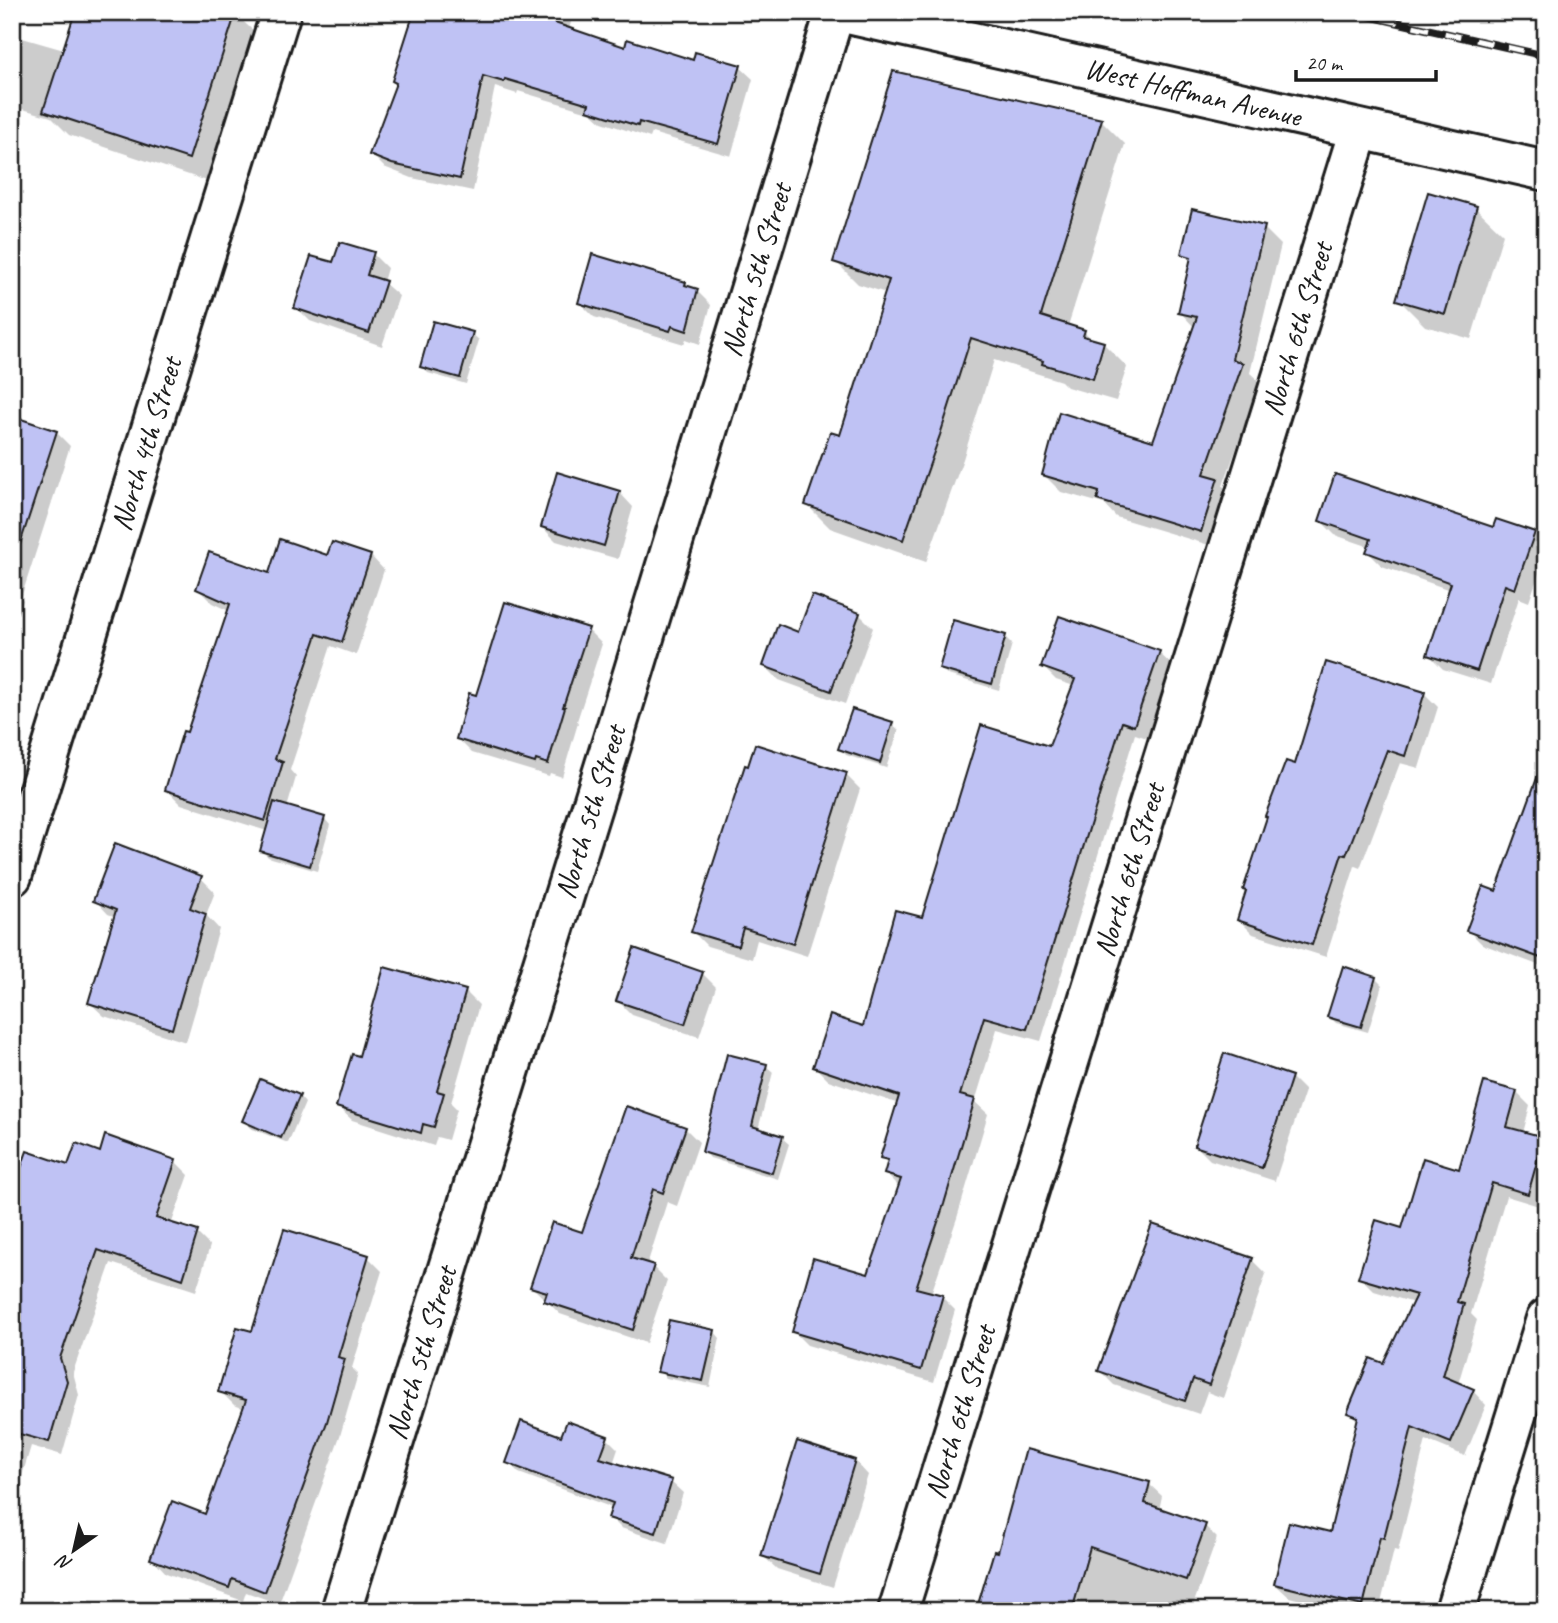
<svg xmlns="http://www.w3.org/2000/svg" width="1558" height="1623" font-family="Caveat,sans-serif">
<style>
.shadow{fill:#0003}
.building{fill:#bfc2f4;stroke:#1c1c1c;stroke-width:2}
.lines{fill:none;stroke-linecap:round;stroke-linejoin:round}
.minor-casing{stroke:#1c1c1c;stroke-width:44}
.tertiary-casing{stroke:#1c1c1c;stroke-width:44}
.minor{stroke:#fff;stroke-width:38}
.tertiary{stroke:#fff;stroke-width:38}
.rail-casing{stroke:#1c1c1c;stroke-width:8}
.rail{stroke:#fff;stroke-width:5;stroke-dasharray:16;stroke-linecap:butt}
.labels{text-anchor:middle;stroke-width:7;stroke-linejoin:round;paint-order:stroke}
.street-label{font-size:30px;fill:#1c1c1c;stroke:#fff}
</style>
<rect width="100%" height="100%" fill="#fff"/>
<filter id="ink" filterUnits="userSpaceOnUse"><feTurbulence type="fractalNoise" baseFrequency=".0143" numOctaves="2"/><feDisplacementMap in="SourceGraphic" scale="14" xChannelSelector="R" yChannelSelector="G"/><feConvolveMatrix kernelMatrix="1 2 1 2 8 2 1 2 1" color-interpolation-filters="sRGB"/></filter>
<g filter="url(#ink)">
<g class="shadow">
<polygon points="233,12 260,37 213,183 69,135 51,117 12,106 12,35 64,50"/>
<polygon points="415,12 561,12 571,22 569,30 626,49 694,63 740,67 753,79 731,156 652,133 650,138 602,122 592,113 518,91 517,94 495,87 473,191 412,178 384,167 371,154 398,85 394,81"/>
<polygon points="894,73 1102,121 1125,144 1068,326 1084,331 1093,341 1103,343 1127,367 1116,401 1067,387 1061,381 994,360 963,459 926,562 830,528 807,505 841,437 886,293 858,284 835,261"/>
<polygon points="1476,208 1503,234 1471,339 1425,326 1398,299"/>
<polygon points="1264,228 1281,245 1250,373 1260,382 1223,486 1234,497 1219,548 1116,517 1104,504 1061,492 1043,474 1154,443 1195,328 1180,312 1192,262 1183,254"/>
<polygon points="341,244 373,254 387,268 383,282 399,296 382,346 310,321 296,307 335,264"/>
<polygon points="685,283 690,288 697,291 711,305 700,344 686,339 684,344 594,317 580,303"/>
<polygon points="472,334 479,340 466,384 428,373 422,367"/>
<polygon points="12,418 56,432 70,446 21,598 23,600 12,632"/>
<polygon points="558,474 620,493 633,507 618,559 556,541 542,527"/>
<polygon points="1321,521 1534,533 1546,545 1546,553 1529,602 1519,598 1491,684 1443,669 1429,655 1450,590 1382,566 1368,552 1370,547 1335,535"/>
<polygon points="333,544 371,556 384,570 356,655 331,646 290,770 296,777 287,808 324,818 330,825 317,871 268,857 262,850 267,831 181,804 167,790 188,735 229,611 212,603 198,589 270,575 328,558"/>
<polygon points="859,614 873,628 845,704 779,680 765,666"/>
<polygon points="588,630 602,644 577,721 578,723 562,777 550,773 549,776 472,753 458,739 477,697"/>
<polygon points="1005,637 1012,644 999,690 948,675 941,669"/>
<polygon points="1159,653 1173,666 1147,738 1135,734 1041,1041 997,1029 975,1102 988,1114 957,1218 931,1294 942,1297 955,1310 934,1382 807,1345 794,1332 869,1276 900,1188 886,1174 889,1164 882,1157 899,1104 828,1080 815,1067 864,1028 923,919 1050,748 1074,686 1056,680 1043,667"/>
<polygon points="1424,693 1438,707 1419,768 1400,763 1360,868 1355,866 1326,957 1253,934 1239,920 1296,766"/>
<polygon points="892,724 899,730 886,768 846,755 840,748"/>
<polygon points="846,775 860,789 807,956 757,940 752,959 707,946 693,932"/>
<polygon points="1546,788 1546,968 1482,944 1468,930 1497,893"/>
<polygon points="201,878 215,892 206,915 219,929 186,1042 104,1016 90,1003 116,917 108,914 95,900"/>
<polygon points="702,973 716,987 699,1037 632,1015 618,1001"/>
<polygon points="1375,978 1382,985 1368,1032 1336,1023 1329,1016"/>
<polygon points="465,991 479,1005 451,1103 457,1109 448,1140 437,1137 434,1146 352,1120 338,1107 361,1058"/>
<polygon points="766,1066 773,1072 758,1130 782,1138 789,1144 778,1179 710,1158 704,1151"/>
<polygon points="1291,1077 1305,1091 1275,1181 1210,1160 1196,1146"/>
<polygon points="1516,1092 1530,1106 1523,1133 1546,1141 1546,1193 1542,1207 1506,1196 1471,1314 1477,1320 1458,1384 1473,1391 1486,1405 1465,1456 1426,1440 1398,1551 1394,1550 1379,1611 1344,1611 1289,1597 1275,1584 1331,1534 1359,1422 1349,1412 1384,1365 1414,1303 1374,1291 1360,1277 1461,1171"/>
<polygon points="299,1096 305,1103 288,1143 250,1128 244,1121"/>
<polygon points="685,1128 699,1142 677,1206 667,1202 647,1265 653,1267 667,1281 646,1343 560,1314 532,1287"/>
<polygon points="101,1154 175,1161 189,1175 171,1225 197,1233 210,1246 196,1291 111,1263 73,1372 79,1395 62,1455 31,1446 12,1509 12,1199 69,1167"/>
<polygon points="368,1257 382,1271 352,1368 358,1374 340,1436 279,1604 246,1592 243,1601 166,1573 153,1559 206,1516 245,1409 234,1405 220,1391"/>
<polygon points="1252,1260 1266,1274 1223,1398 1207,1392 1199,1414 1114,1385 1100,1371"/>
<polygon points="714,1331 720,1338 710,1387 666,1378 659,1371"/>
<polygon points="562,1438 607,1438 618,1449 613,1464 671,1482 683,1493 667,1543 621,1528 610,1517 613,1508 519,1473 508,1462"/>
<polygon points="855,1461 868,1475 833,1587 777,1569 763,1556"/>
<polygon points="1149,1484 1162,1496 1159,1510 1205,1526 1217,1538 1191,1611 977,1611 999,1554"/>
</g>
<g class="building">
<polygon points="75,12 236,12 189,159 43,111"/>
<polygon points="414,12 558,12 555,23 625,47 627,39 693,60 695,52 741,65 718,144 639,122 638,126 587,110 589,104 505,79 504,82 483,76 460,179 392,164 369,155 396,83 392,81"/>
<polygon points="893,71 1102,119 1041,316 1085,330 1083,336 1104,342 1093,379 1042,364 1043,361 971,338 940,435 903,540 805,505 830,432 840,435 889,280 833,262"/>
<polygon points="1428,192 1477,206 1445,314 1396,300"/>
<polygon points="1192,209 1265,226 1232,359 1243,363 1204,474 1218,478 1201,532 1097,500 1099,492 1042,475 1059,412 1153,441 1197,317 1178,313 1191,257 1181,254"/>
<polygon points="340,242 374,252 367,275 386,281 369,333 294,308 311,256 333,262"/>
<polygon points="592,254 686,282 685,285 698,289 687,331 672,326 670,331 578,303"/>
<polygon points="433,321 473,332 460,378 420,367"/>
<polygon points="12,416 57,431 20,544 12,543"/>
<polygon points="557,472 620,491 604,546 541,527"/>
<polygon points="1335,474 1493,527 1496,519 1535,532 1515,589 1505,585 1477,671 1427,655 1451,583 1366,552 1371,539 1319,521"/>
<polygon points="280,539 327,555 332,542 371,555 342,642 317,634 275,759 283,762 265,821 165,790 183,731 187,732 230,604 196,589 209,552 269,573"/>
<polygon points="812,595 860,613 831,691 763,666 778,624 798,632"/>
<polygon points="505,602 589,628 563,707 565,707 548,764 536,760 535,763 456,739 469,693 476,695"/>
<polygon points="1059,616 1160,651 1134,726 1122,722 1027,1029 984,1017 960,1095 975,1099 944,1204 916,1288 943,1295 921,1370 792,1332 813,1258 868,1274 901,1179 884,1174 888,1160 880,1158 899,1096 813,1067 830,1015 863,1026 895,910 922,917 981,725 1049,746 1075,679 1041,667"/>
<polygon points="953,620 1006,635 992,684 939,669"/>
<polygon points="1326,662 1425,692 1405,756 1387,750 1346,855 1342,854 1312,945 1237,920 1246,891 1243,890 1267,817 1265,816 1286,761 1295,764"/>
<polygon points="852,709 893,722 880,763 838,749"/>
<polygon points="755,744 847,773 793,944 743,928 738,946 691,932 745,765 748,766"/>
<polygon points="1541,767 1546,768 1546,960 1466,931 1483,886 1496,891"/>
<polygon points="274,802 325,817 310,866 260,851"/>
<polygon points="115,843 202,876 190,908 206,914 172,1029 88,1003 116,910 93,901"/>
<polygon points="634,948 703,972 685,1024 616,1001"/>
<polygon points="1343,966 1376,977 1361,1027 1327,1017"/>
<polygon points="384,967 466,990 437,1091 444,1093 434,1127 423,1124 421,1133 336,1107 352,1054 359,1056"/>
<polygon points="1224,1053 1292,1076 1262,1168 1194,1146"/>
<polygon points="727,1054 767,1064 752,1126 783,1136 772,1173 702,1152"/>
<polygon points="260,1079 300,1095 281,1138 242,1121"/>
<polygon points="1484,1082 1517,1091 1507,1127 1544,1137 1528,1194 1492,1183 1457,1302 1464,1304 1443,1376 1474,1389 1451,1443 1412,1427 1384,1538 1380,1537 1363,1606 1274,1584 1289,1522 1330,1532 1358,1417 1347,1413 1370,1358 1383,1363 1416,1295 1358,1278 1376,1220 1402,1228 1423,1158 1459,1169"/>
<polygon points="626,1106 686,1127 663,1193 653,1189 631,1258 654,1265 633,1330 544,1301 547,1292 530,1287 552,1222 582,1232"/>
<polygon points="105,1135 176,1160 156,1218 198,1231 183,1279 98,1250 60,1358 67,1381 49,1442 12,1432 12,1193 27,1151 68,1165 76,1143 100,1152"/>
<polygon points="1152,1224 1253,1258 1209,1385 1193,1379 1185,1401 1098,1371"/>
<polygon points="284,1229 369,1255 338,1357 345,1359 327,1422 265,1592 232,1579 229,1588 150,1559 172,1501 205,1514 246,1400 218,1392 237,1327 252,1331"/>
<polygon points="669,1320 715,1330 703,1381 657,1372"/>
<polygon points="521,1421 561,1436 567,1421 608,1436 600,1458 672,1480 656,1533 608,1518 613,1503 506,1463"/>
<polygon points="797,1441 855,1460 820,1574 761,1556"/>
<polygon points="1026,1449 1150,1482 1145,1503 1206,1524 1186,1580 1090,1547 1072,1611 976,1611 994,1551 998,1552"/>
</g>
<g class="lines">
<g class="minor-casing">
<g id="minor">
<polyline points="12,876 281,12"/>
<polyline points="341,1611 613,739 835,12"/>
<polyline points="898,1611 1359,130"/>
<polyline points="1455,1611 1546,1319"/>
</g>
</g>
<g class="tertiary-casing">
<polyline id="tertiary" points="839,12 1546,171"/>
</g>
<use href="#minor" class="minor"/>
<use href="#tertiary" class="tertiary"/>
<g class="rail-casing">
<polyline id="rail" points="1351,12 1546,56"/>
</g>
<use href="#rail" class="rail"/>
</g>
</g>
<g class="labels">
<g class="street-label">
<text transform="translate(1193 92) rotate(13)" y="10">West Hoffman Avenue</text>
<text transform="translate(756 270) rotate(-73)" y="10">North 5th Street</text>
<text transform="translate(1297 329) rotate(-73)" y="10">North 6th Street</text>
<text transform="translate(146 444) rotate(-73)" y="10">North 4th Street</text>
<text transform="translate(590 812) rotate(-73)" y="10">North 5th Street</text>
<text transform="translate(1129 870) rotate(-73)" y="10">North 6th Street</text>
<text transform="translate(421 1353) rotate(-73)" y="10">North 5th Street</text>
<text transform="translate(960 1412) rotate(-73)" y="10">North 6th Street</text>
</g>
</g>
<rect width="1558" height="1623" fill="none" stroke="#fff" stroke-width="42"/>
<rect x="21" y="21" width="1516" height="1581" fill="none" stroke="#1c1c1c" stroke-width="2.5" filter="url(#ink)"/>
<g transform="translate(74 1550) rotate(214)" stroke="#ffffff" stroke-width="5" paint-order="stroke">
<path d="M0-5L12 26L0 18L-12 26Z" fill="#1c1c1c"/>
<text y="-10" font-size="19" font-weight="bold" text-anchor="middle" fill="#1c1c1c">N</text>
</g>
<path d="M1296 70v10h140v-10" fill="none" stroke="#1c1c1c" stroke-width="3.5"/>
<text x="1306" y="70" font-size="21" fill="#1c1c1c" stroke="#ffffff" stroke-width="5" paint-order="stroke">20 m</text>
</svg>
